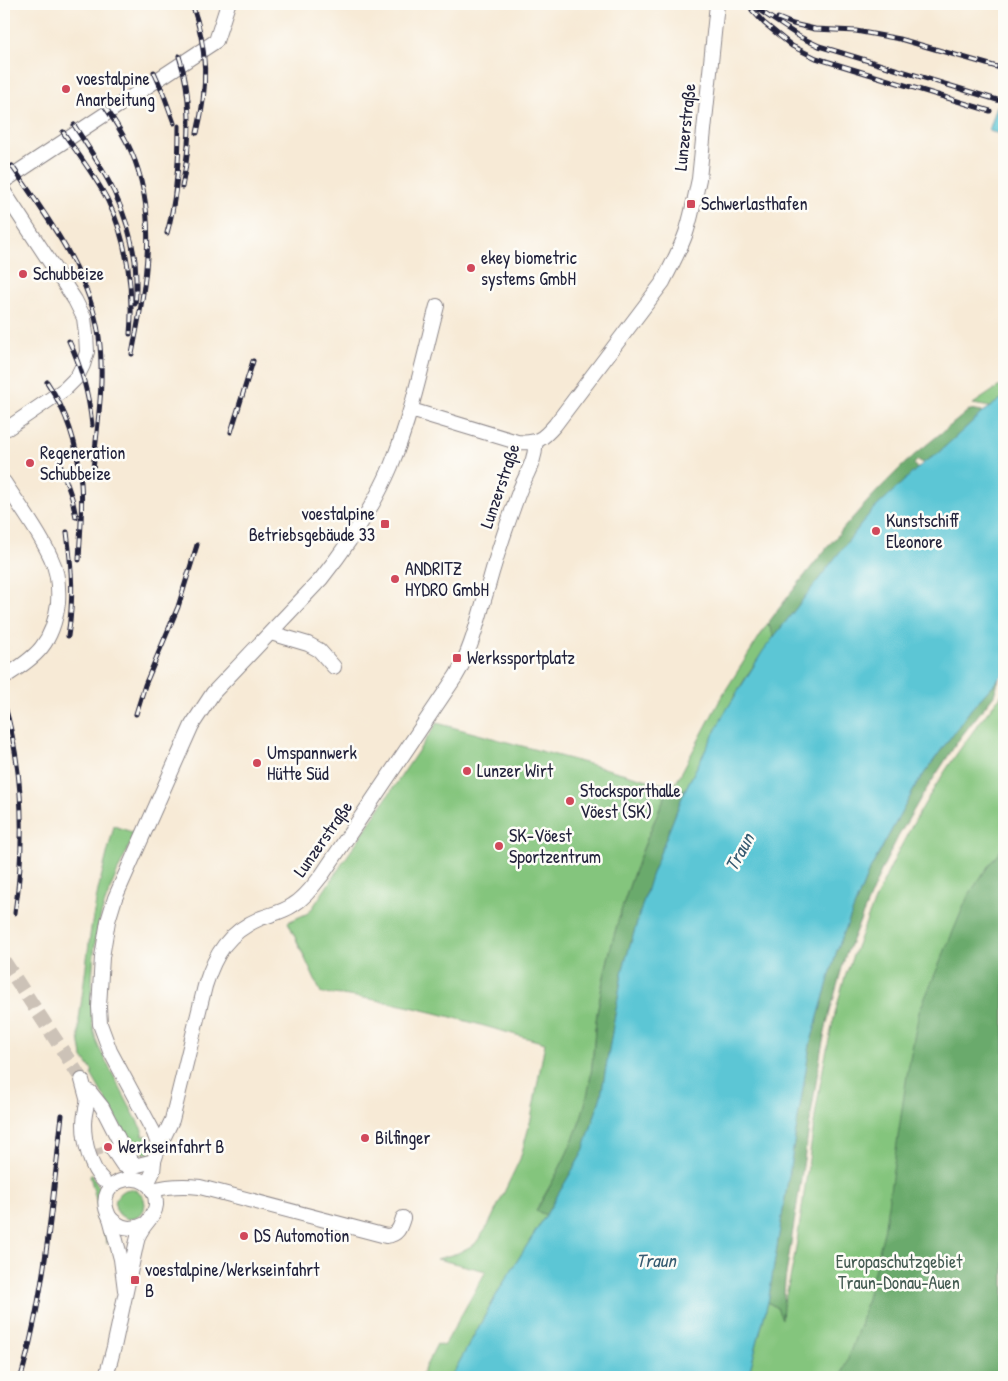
<svg xmlns="http://www.w3.org/2000/svg" width="1008" height="1381" font-family="'Patrick Hand',sans-serif">
<style>
.green{fill:#84c57d;stroke:#53745c}
.forest{fill:#6baa6c;stroke:#466654}
.water{fill:#5bc6d5;stroke:#3e7488}
.lines{fill:none;stroke-linecap:round;stroke-linejoin:round}
.minor-tunnel{stroke:#ccc2b7;stroke-width:14;stroke-dasharray:14 7;stroke-linecap:butt}
.minor-casing{stroke:#8c8688;stroke-width:16}
.minor{stroke:#fff;stroke-width:14}
.rail-casing{stroke:#22223b;stroke-width:5}
.rail{stroke:#fdfcf7;stroke-width:3;stroke-dasharray:9;stroke-linecap:butt}
.poi-dot{fill:#d1495b;stroke:#fdfcf7;stroke-width:2}
.labels{text-anchor:middle;stroke-width:5;stroke-linejoin:round;paint-order:stroke}
.poi-label{font-size:18px;fill:#22223b;stroke:#fdfcf7;text-anchor:start}
.street-label{font-size:18px;fill:#22223b;stroke:#fdfcf7}
.park-label{font-size:18px;fill:#445b52;stroke:#fdfcf7}
.water-label{font-size:19px;font-style:italic;fill:#365b71;stroke:#fdfcf7}
</style>
<rect width="100%" height="100%" fill="#fdfcf7"/>
<filter id="ink" filterUnits="userSpaceOnUse"><feTurbulence type="fractalNoise" baseFrequency=".02" numOctaves="2"/><feDisplacementMap in="SourceGraphic" scale="10" xChannelSelector="R" yChannelSelector="G"/><feConvolveMatrix kernelMatrix="1 2 1 2 8 2 1 2 1" color-interpolation-filters="sRGB"/></filter>
<filter id="wash" filterUnits="userSpaceOnUse"><feTurbulence type="fractalNoise" baseFrequency=".0096" numOctaves="4" result="noise"/><feDisplacementMap in="SourceGraphic" scale="20" xChannelSelector="R" yChannelSelector="G"/><feGaussianBlur stdDeviation="1.12" result="paint"/><feColorMatrix in="noise" values="0 0 0 0 0 0 0 0 0 0 0 0 0 0 0 0 0 1.4 0 .05"/><feComposite in="paint" operator="in"/></filter>
<g filter="url(#wash)">
<rect width="100%" height="100%" fill="#f7ead6"/>
<g class="green">
<polygon points="1004,383 1004,397 990,407 973,404"/>
<path d="M768,623l6,14c-36,46 -62,101 -89,153l-15,-4c-28,60 -51,122 -65,186 -4,19 -8,38 -10,57 -2,25 -3,50 -9,75 -10,38 -30,72 -50,106l10,5 -44,70 -51,92h-31l17,-33 7,2 42,-75 -49,-12 21,-6 17,-9 13,-18 32,-67 11,-40 14,-76c-73,-20 -147,-44 -224,-50l-33,-71 20,-9 5,-6 124,-184 233,63 7,-5 45,-85z"/>
<path d="M1004,692v685h-256l20,-75 9,6 3,6c11,-32 16,-65 21,-99 5,-35 10,-70 15,-105 7,-45 16,-89 29,-133 7,-20 15,-40 23,-60 34,-82 79,-157 136,-225z"/>
<path d="M114,826l21,7c-12,27 -25,53 -34,82 -6,22 -8,45 -9,68 -1,23 -2,43 7,65l43,82 1,6h5l4,10 -3,8 -10,-3 -9,-9 -39,-68 2,-2 -11,-16 -3,-19v-17l12,-92 7,-38z"/>
<polygon points="92,1174 101,1191 107,1230 107,1244 90,1176"/>
<circle cx="130" cy="1204" r="15"/>
</g>
<g class="forest">
<path d="M969,410l14,2 -47,43 -13,8 -5,-3 -4,4 3,5 -47,44 -96,124 -6,-14c40,-53 81,-105 128,-151 23,-23 49,-41 73,-62z"/>
<polygon points="999,679 994,695 960,738 922,796 898,837 881,871 845,957 828,1019 821,1051 785,1281 782,1319 777,1308 768,1302 810,1045 837,950 868,873 918,782 971,709"/>
<path d="M670,786l15,4 -34,86 -28,93 -22,127 -18,56 -37,63 -10,-4c20,-35 39,-69 49,-107 7,-25 8,-50 10,-75 2,-19 6,-38 10,-57 14,-64 37,-126 65,-186z"/>
<polygon points="1004,846 1004,1377 841,1377 861,1322 884,1232 907,1075 919,1012 968,896 989,865"/>
</g>
<g class="water">
<polygon points="997,106 1004,108 1004,135 989,131"/>
<polygon points="1004,397 1004,673 971,709 918,782 868,873 837,950 810,1045 768,1302 748,1377 451,1377 502,1285 546,1215 583,1152 601,1096 623,969 651,876 685,790 724,714 763,651 870,513 923,463 936,455 983,412"/>
</g>
</g>
<g filter="url(#ink)">
<g class="lines">
<g class="minor-tunnel">
<polyline points="4,961 82,1080"/>
<polyline points="95,1149 97,1156"/>
</g>
<g class="minor-casing">
<g id="minor">
<polyline points="4,181 216,41 228,4"/>
<polyline points="4,192 75,300 84,318 86,334 87,352 83,365 77,377 65,389 8,428"/>
<path d="M411,410l106,32c20,2 26,-3 38,-17l108,-143c8,-16 17,-32 23,-49 6,-18 9,-36 13,-54l18,-175"/>
<path d="M4,482c16,25 35,49 47,76 7,14 8,29 7,45 -5,40 -21,54 -54,74"/>
<polyline points="271,633 308,644 319,650 334,667"/>
<polyline points="82,1080 88,1102"/>
<polyline points="90,1092 102,1107 121,1144 130,1157 130,1167 154,1161"/>
<path d="M88,1100c-2,8 -4,16 -4,24 0,17 6,44 19,56"/>
<path d="M158,1149l-1,-8 -3,-8 -44,-82 -10,-27 -1,-17 3,-50 6,-36 7,-23 77,-173 21,-32 108,-114c27,-34 53,-72 70,-113 21,-51 32,-106 46,-160"/>
<polyline points="113,1150 123,1165 130,1167 130,1172"/>
<path d="M147,1184l6,-12 1,-11 4,-12 14,-29 33,-134c10,-32 23,-54 56,-68 11,-4 22,-6 32,-13 12,-7 20,-19 29,-30l134,-199c16,-27 22,-57 31,-86 9,-33 20,-66 32,-98 6,-16 18,-33 16,-50"/>
<path d="M152,1190c15,-4 32,-5 48,-3l186,49c12,-1 14,-8 17,-18"/>
<path d="M110,1218c11,11 22,13 35,6"/>
<path d="M106,1377l8,-30 22,-102c1,-4 2,-10 5,-14 5,-9 14,-15 15,-26 1,-43 -69,-29 -46,13l11,41 4,31"/>
</g>
</g>
<use href="#minor" class="minor"/>
<g class="rail-casing">
<g id="rail">
<path d="M192,4c16,45 16,84 5,129"/>
<polyline points="750,4 800,37 819,46 1004,102"/>
<polyline points="752,10 764,23 792,46 816,58 990,111"/>
<polyline points="778,18 793,24 815,29 856,31 900,39 1004,69"/>
<path d="M179,56c14,43 12,87 3,131"/>
<polyline points="154,72 162,90 174,123"/>
<path d="M104,105c10,15 20,30 27,46 29,66 14,136 1,203"/>
<path d="M74,125c30,46 53,80 61,136 1,14 2,29 0,43"/>
<path d="M63,132c15,22 32,44 44,67 20,40 27,90 23,135"/>
<path d="M12,166c36,53 78,107 87,171 6,44 -2,90 -6,133"/>
<path d="M167,233c10,-35 12,-70 12,-107"/>
<path d="M69,341c13,27 20,55 23,84"/>
<path d="M47,382c20,30 31,65 34,101 2,25 -1,52 -2,77"/>
<polyline points="231,432 253,361"/>
<polyline points="59,461 72,498 76,517"/>
<path d="M67,532c5,39 7,66 1,104"/>
<path d="M4,703c20,68 21,140 11,210"/>
<polyline points="136,714 145,685 178,607 197,545"/>
<path d="M21,1377c24,-85 31,-174 41,-262"/>
</g>
</g>
<use href="#rail" class="rail"/>
</g>
</g>
<g class="poi-dot">
<circle cx="66" cy="89" r="5"/>
<rect x="686" y="199" width="10" height="10" rx="2.5"/>
<circle cx="471" cy="268" r="5"/>
<circle cx="23" cy="274" r="5"/>
<circle cx="30" cy="463" r="5"/>
<rect x="380" y="519" width="10" height="10" rx="2.5"/>
<circle cx="876" cy="531" r="5"/>
<circle cx="395" cy="579" r="5"/>
<rect x="452" y="653" width="10" height="10" rx="2.5"/>
<circle cx="257" cy="763" r="5"/>
<circle cx="467" cy="771" r="5"/>
<circle cx="570" cy="801" r="5"/>
<circle cx="499" cy="846" r="5"/>
<circle cx="365" cy="1138" r="5"/>
<circle cx="108" cy="1147" r="5"/>
<circle cx="244" cy="1236" r="5"/>
<rect x="130" y="1275" width="10" height="10" rx="2.5"/>
</g>
<g class="labels">
<g class="poi-label">
<text x="76" y="85">voestalpine<tspan x="76" dy="21">Anarbeitung</tspan></text>
<text x="701" y="210">Schwerlasthafen</text>
<text x="481" y="264">ekey biometric<tspan x="481" dy="21">systems GmbH</tspan></text>
<text x="33" y="280">Schubbeize</text>
<text x="40" y="459">Regeneration<tspan x="40" dy="21">Schubbeize</tspan></text>
<text x="375" y="520" text-anchor="end">voestalpine<tspan x="375" dy="21">Betriebsgebäude 33</tspan></text>
<text x="886" y="527">Kunstschiff<tspan x="886" dy="21">Eleonore</tspan></text>
<text x="405" y="575">ANDRITZ<tspan x="405" dy="21">HYDRO GmbH</tspan></text>
<text x="467" y="664">Werkssportplatz</text>
<text x="267" y="759">Umspannwerk<tspan x="267" dy="21">Hütte Süd</tspan></text>
<text x="477" y="777">Lunzer Wirt</text>
<text x="580" y="797">Stocksporthalle<tspan x="580" dy="21">Vöest (SK)</tspan></text>
<text x="509" y="842">SK-Vöest<tspan x="509" dy="21">Sportzentrum</tspan></text>
<text x="375" y="1144">Bilfinger</text>
<text x="118" y="1153">Werkseinfahrt B</text>
<text x="254" y="1242">DS Automotion</text>
<text x="145" y="1276">voestalpine/Werkseinfahrt<tspan x="145" dy="21">B</tspan></text>
</g>
<g class="street-label">
<text transform="translate(685 127) rotate(-84)" y="6">Lunzerstraße</text>
<text transform="translate(500 486) rotate(-71)" y="6">Lunzerstraße</text>
<text transform="translate(323 839) rotate(-55)" y="6">Lunzerstraße</text>
</g>
<g class="park-label">
<text x="899" y="1268">Europaschutzgebiet<tspan x="899" dy="21">Traun-Donau-Auen</tspan></text>
</g>
<g class="water-label">
<text transform="translate(739 852) rotate(-61)" y="7">Traun</text>
<text x="656" y="1267">Traun</text>
</g>
</g>
<rect width="1008" height="1381" fill="none" stroke="#fdfcf7" stroke-width="20"/>
</svg>
